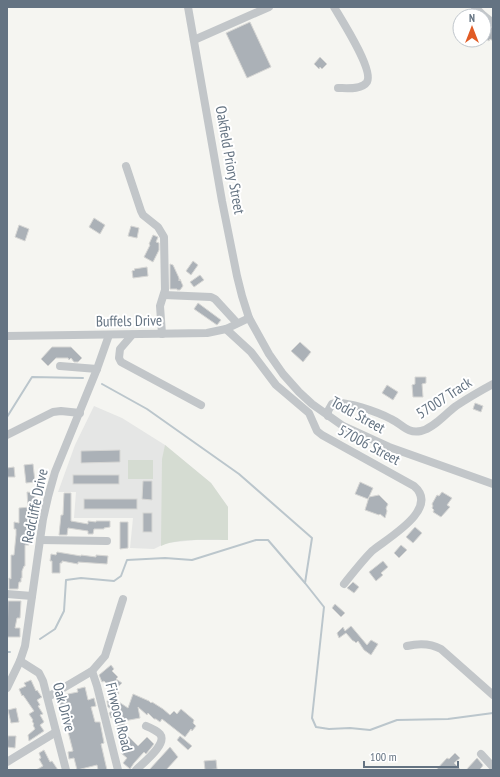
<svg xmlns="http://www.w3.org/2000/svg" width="500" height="777" font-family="'PT Sans Narrow',sans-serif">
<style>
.built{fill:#e5e6e5}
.green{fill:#d5dcd2}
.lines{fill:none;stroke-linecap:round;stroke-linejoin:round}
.stream{stroke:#bbc6cc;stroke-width:2}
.building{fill:#abb1b7;stroke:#d6d6d4}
.minor{stroke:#c2c6c9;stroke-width:8}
.labels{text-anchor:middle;stroke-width:4;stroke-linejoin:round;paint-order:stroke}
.street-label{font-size:15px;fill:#647382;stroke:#fff}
</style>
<rect width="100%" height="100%" fill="#f5f5f1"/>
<polygon class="built" points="94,406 122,418 165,445 211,483 228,507 228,540 196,540 166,543 154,549 130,548 133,518 74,518 76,492 58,492 75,445"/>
<g class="green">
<path d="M165,445l46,38 17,24v33c-17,0 -52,-2 -67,6l1,-87z"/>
<rect x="128" y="460" width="25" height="19"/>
</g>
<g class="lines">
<g class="stream">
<polyline points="102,384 147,409 239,474 312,538 305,583 324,607 312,718 316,727 329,729 350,728 370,730 397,720 448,719 493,713"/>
<polyline points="7,417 32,377 83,378"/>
<polyline points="40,639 55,629 64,611 66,580 81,578 114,581 121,576 127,560 165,558 192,560 256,540 268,540 305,583"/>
<polyline points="7,652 10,652"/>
</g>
</g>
<g class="building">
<polygon points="250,22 271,67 247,78 226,33"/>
<polygon points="484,23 493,28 493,41 490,39 489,41 484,38"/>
<polygon points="320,57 327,64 322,69 320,67 319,69 314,64"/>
<polygon points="94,218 105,225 100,234 89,227"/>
<polygon points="19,225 29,229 25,241 15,237"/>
<polygon points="131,226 139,228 137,238 128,236"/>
<polygon points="153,235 158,237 156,242 159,243 159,250 153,262 144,257 150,245 149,244"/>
<polygon points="193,261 198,265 191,275 186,271"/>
<polygon points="170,264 173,265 179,278 179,281 180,279 183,286 180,290 177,290 177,289 170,289"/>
<polygon points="147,267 148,276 133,278 132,271 135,270 134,269"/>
<polygon points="200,275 204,280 194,287 190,282"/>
<polygon points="198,303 221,320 217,325 194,309"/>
<polygon points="300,342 311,352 303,362 291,351"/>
<polygon points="52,347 71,347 82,358 78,362 74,362 71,358 69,360 68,358 56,358 48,366 41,359"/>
<polygon points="415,377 426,377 426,383 422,384 423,397 413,397 412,385 415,384"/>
<polygon points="387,385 398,392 393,400 382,393"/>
<polygon points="475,403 483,406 481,412 473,409"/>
<polygon points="120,450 120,462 81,463 81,451"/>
<polygon points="33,464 35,482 26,483 24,465"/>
<polygon points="14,467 15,477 7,477 7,468"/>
<rect x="73" y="475" width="46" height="9"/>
<polygon points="143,481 152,481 152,500 142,499"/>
<polygon points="360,482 373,488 368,499 355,494"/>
<polygon points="27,492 35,493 35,507 32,507 32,529 28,529 29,545 25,545 25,566 24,566 22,571 22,578 21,578 21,582 19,582 18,589 9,589 9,578 11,579 11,555 14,555 16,535 16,529 14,529 14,522 19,523 19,508 30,507 28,507"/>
<polygon points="442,492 452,498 447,505 450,507 441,517 433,512 434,510 432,508 433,506 432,504 437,495 439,496"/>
<polygon points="64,493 71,493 71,521 88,524 88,521 96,522 96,521 110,521 110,527 104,528 104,529 94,529 93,534 88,534 88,531 68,528 67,535 59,535 61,515 63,515"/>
<polygon points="379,495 388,504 386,508 387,511 385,518 380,514 379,515 365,510 369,497"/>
<rect x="84" y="499" width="53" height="10"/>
<rect x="143" y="513" width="9" height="19"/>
<polygon points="120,522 128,522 128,548 120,549"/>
<polygon points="415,527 422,533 413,543 406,537"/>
<polygon points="401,545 407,550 399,558 394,553"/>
<polygon points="57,552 81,556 81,555 96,557 96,555 108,556 107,564 78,562 78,564 62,561 62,563 60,563 60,573 52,573 52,561 50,561 51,554 56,555"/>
<polygon points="383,561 388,567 381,573 383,575 376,581 369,572"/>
<polygon points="353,582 359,587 354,593 347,588"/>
<polygon points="8,601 21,601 20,618 17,618 15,628 20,628 20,637 7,637"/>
<polygon points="335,604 345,613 341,617 332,608"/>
<polygon points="351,626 367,645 371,640 378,644 371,655 364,650 358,641 356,643 354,641 353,641 346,633 339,638 337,633 343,627 345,631"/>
<polygon points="111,665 114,669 112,671 118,677 116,679 122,683 116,689 119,693 115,698 116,700 128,708 133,694 149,701 151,703 152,702 163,709 170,715 174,711 177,714 181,709 194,720 193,723 196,726 192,731 191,729 185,737 162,719 160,722 156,719 154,719 148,713 147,715 138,707 140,718 124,721 116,714 111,718 109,713 112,711 108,707 107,701 111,696 106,693 111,688 104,681 102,682 99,675"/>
<polygon points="31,680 36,691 37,690 41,696 42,697 37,700 40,705 38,706 43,714 40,715 44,722 40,725 44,731 29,741 28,735 35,729 33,725 34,724 32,721 33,720 29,714 34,711 23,695 22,696 19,689 26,686 24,683"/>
<polygon points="85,687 88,700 94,698 96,706 91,707 95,722 100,722 104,743 101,744 107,770 98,770 97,765 77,770 74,758 69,759 68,752 73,751 65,720 58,700 62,699 63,695 78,692 77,689"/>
<polygon points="16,708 19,722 11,723 8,710"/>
<polygon points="122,721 129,728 124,732 138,746 147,737 154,744 146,754 144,752 134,763 130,769 123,763 127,758 121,753 125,748 119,743 123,739 118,733 119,732 115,728"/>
<polygon points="8,736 16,736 15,748 7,747"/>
<polygon points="180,736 192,746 188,750 177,740"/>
<polygon points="170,747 178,757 166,770 149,770"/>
<polygon points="44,750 50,762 52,761 58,770 36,770 43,766 39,759 41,758 39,753"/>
<polygon points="455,753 460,758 454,763 461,770 436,770 447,758 449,759"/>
<polygon points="477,758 483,765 482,767 479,770 466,770"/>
<polygon points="216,760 217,769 205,770 204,761"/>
</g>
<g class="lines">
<g class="minor">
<polyline points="188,7 222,201 237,276 242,296 249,318 269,354 283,374 299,392 312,404 343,426 389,447 493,484"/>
<path d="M334,7c7,12 40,63 33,75 -5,8 -21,6 -29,6"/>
<polyline points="475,7 484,16"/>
<polyline points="484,16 493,23"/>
<polyline points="194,40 269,7"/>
<polyline points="126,166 141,211 143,215 158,227 164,237 165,290 160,306 162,334"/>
<polyline points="164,295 211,297 215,299 237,323"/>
<path d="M226,329l25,23 25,33 33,28 8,18 5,4 92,51c27,23 -28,53 -42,65 -10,10 -19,22 -28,33"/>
<polyline points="132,335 120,349 119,358 121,362 201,405"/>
<polyline points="7,336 207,333 226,329 249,318"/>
<polyline points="60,366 97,369"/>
<path d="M328,416v-5l4,-7c11,-5 48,9 59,15 11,5 16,15 30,12 13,-3 24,-17 35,-25 12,-8 24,-15 37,-22"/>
<polyline points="7,435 53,412 61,411 80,413"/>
<polyline points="40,540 107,541"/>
<polyline points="7,594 32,596"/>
<path d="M407,646c12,-3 23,-3 34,3l52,46"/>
<polyline points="20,661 39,673 43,681 66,770"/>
<polyline points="92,671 97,686 118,770"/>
<polyline points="7,688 20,661 25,646 43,519 48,497 55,472 97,369 109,335"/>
<polyline points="48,697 92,671 105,656 123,599"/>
<polyline points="481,754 493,767"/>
<polyline points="7,762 56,732"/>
<path d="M136,770c7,-7 32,-26 24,-36 -4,-4 -9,-6 -14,-8"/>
</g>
</g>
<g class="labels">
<g class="street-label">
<text transform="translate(230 160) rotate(80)" y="5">Oakfield Priory Street</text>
<text transform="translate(129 321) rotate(-1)" y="5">Buffels Drive</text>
<text transform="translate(444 398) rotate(-33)" y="5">57007 Track</text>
<text transform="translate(358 415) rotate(29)" y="5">Todd Street</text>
<text transform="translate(369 445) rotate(28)" y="5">57006 Street</text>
<text transform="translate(35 506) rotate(-78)" y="5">Redcliffe Drive</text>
<text transform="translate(64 707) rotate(75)" y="5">Oak Drive</text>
<text transform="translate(119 717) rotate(76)" y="5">Firwood Road</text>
</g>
</g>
<rect width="500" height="777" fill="none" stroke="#647382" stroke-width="16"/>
<g transform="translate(472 28)"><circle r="19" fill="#ffffff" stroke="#c1c7cd"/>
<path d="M0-3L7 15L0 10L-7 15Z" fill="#e15b25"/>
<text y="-6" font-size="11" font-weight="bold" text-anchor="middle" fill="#647382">N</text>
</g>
<path d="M364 761v6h94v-6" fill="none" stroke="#647382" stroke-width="2"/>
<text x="370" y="761" font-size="12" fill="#647382" stroke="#ffffff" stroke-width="3" paint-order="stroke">100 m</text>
</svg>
